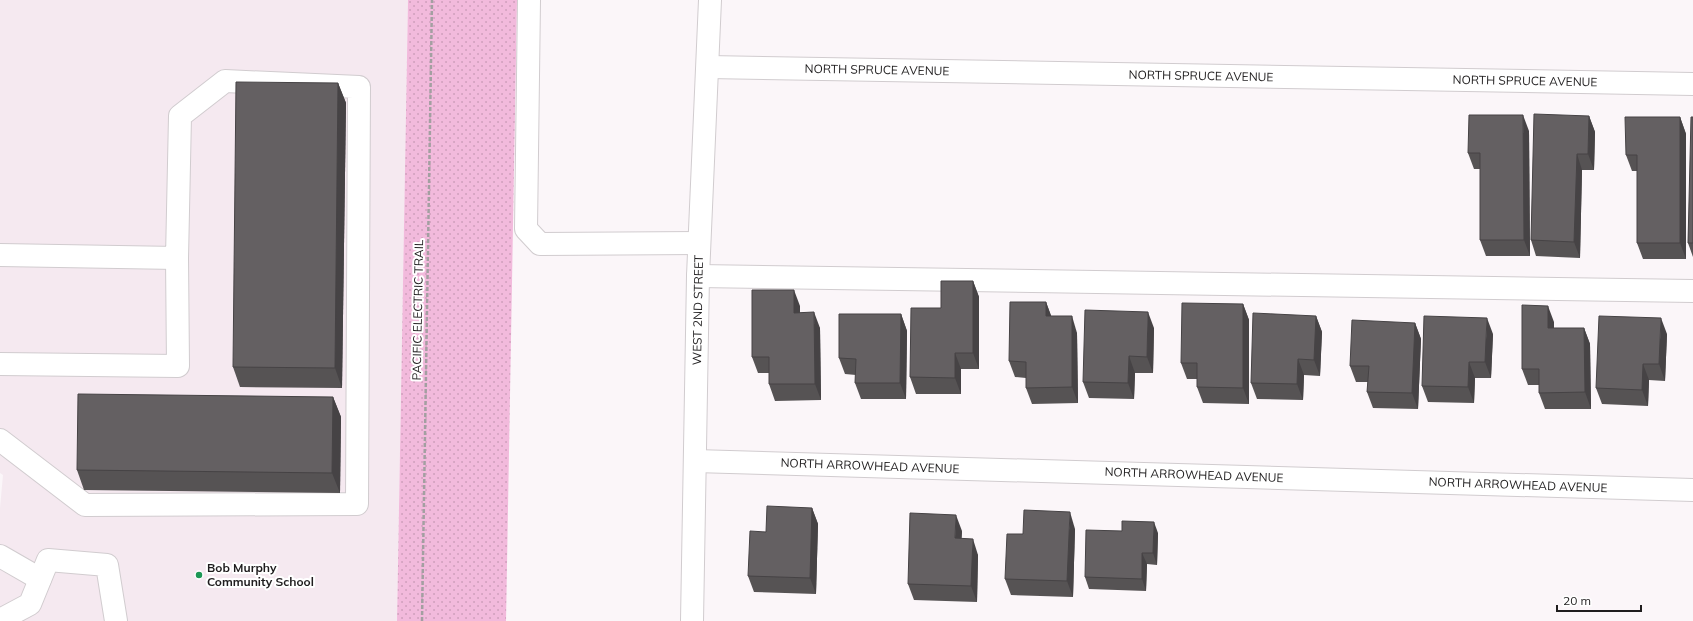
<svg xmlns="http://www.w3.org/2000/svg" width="1693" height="621" font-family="Mulish,sans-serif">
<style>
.built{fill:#f5e9f0}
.green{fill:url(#green-dots)}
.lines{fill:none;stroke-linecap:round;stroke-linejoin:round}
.minor-casing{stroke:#d1cccf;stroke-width:24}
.path{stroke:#a39fa1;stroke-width:2.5;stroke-dasharray:4 2;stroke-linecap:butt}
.minor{stroke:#fff;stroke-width:22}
.wall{fill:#565354}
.shaded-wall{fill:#464345}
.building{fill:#646062;stroke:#464345}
.poi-dot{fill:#1c9755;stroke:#fff;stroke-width:1.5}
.labels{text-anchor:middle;stroke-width:4;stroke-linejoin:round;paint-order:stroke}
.street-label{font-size:12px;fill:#1f1d1e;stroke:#fff}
.poi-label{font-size:12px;font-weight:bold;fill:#1f1d1e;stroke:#fff;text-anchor:start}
</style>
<defs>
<pattern id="green-dots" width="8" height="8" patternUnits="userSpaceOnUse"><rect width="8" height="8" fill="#f2badc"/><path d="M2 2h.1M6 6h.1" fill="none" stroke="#cf9fbc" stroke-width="1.8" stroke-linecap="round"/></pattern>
</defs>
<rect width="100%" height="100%" fill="#fbf6f9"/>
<polygon class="built" points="0,0 408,0 397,621 0,621 0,508 3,475 0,473"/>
<polygon class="green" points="408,0 517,0 506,621 397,621"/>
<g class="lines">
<g class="minor-casing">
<g id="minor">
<polyline points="529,0 526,229 540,244 699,243"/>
<polyline points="708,67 1693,84"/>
<polyline points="0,255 177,258 180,116 225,81 359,87 357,504 85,505 0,440"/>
<polyline points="698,276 1693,291"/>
<polyline points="0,364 178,366 177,258"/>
<polyline points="695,461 1693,490"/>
<polyline points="0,556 40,579"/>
<polyline points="0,620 30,604 48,560 107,565 116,621"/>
<polyline points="692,621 698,276 710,0"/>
</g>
</g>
<polyline class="path" points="422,621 432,0"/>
<use href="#minor" class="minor"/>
</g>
<g class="wall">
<polygon points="338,83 346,103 342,388 240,387 233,367"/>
<polygon points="1589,116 1595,132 1594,170 1582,170 1580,258 1536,256 1531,240"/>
<polygon points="1680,117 1686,134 1686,259 1643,259 1637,243 1637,171 1632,171 1626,155"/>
<polygon points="1693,117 1693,257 1688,243"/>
<polygon points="1529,131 1530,256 1486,256 1480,240 1480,169 1474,169 1468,153"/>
<polygon points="973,281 979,297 979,369 961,369 961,394 916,394 910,377 941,308"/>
<polygon points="1046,302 1051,316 1077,333 1078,403 1032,404 1026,388 1026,378 1015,377 1009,361"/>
<polygon points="1243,304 1249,320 1249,404 1203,403 1197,387 1197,379 1187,379 1181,363"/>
<polygon points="800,306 800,313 820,328 821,400 775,401 769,384 769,373 758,373 752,357"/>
<polygon points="901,314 907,331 906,399 861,399 855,383 856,375 845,374 839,358"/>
<polygon points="1316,316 1322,332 1320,376 1304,375 1303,400 1257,399 1251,383"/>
<polygon points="1554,322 1554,328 1584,328 1590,344 1591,409 1545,409 1539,393 1539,385 1528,385 1522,369"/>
<polygon points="1415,323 1421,339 1418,409 1373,408 1367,392 1368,382 1356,382 1350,366"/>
<polygon points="1154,328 1153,373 1135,373 1134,399 1089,398 1083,382"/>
<polygon points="1493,334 1491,378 1475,378 1474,403 1428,402 1422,386"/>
<polygon points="1667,334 1665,381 1649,380 1648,406 1602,404 1596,388"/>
<polygon points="333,397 341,417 340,493 84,490 77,470"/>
<polygon points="812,508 818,524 816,594 754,592 748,576 766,532"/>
<polygon points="1075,529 1073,597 1011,595 1005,579 1023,534"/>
<polygon points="962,531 961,539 978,555 977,602 914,600 908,584"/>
<polygon points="1158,533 1157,565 1147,564 1146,591 1089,589 1085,577"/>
</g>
<g class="shaded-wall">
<polygon points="338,83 346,103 342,388 335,368"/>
<polygon points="1523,115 1529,131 1530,256 1524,240"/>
<polygon points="1589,116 1595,132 1594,170 1588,154"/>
<polygon points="1680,117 1686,134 1686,259 1680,243"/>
<polygon points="1577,154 1582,170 1580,258 1574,242"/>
<polygon points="973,281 979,297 979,369 973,353"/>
<polygon points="794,290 800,306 800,329 794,313"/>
<polygon points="1046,302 1052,318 1046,316"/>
<polygon points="1243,304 1249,320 1249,404 1243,388"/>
<polygon points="1548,306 1554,322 1554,344 1548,328"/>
<polygon points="814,312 820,328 821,400 815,384"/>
<polygon points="1148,312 1154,328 1153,373 1147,357"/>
<polygon points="901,314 907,331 906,399 900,383"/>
<polygon points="1072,316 1077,333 1078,403 1072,387"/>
<polygon points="1316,316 1322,332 1320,376 1314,360"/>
<polygon points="1487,318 1493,334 1491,378 1485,362"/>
<polygon points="1661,318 1667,334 1665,381 1659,364"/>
<polygon points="1415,323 1421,339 1418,409 1412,393"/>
<polygon points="1584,328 1590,344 1591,409 1585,392"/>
<polygon points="955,353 961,369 961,394 955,378"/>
<polygon points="1129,356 1135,373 1134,399 1128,383"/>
<polygon points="1298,359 1304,375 1303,400 1297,384"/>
<polygon points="1469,362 1475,378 1474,403 1468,387"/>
<polygon points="1643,364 1649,380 1648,406 1642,390"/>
<polygon points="333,397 341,417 340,493 332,473"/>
<polygon points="812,508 818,524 816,594 810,578"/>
<polygon points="1070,512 1075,529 1073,597 1067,581"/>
<polygon points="956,515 962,531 961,555 955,538"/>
<polygon points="1154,522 1158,533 1157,565 1153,553"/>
<polygon points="973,539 978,555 977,602 971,586"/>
<polygon points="1142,553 1147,564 1146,591 1142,579"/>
</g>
<g class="building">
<polygon points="236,82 338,83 335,368 233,367"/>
<polygon points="1534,114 1589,116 1588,154 1577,154 1574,242 1531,240"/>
<polygon points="1469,115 1523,115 1524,240 1480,240 1480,153 1468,153"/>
<polygon points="1625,117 1680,117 1680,243 1637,243 1637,155 1626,155"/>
<polygon points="1691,117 1693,117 1693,243 1688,243"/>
<polygon points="941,281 973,281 973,353 955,353 955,378 910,377 911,308 941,308"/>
<polygon points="752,290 794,290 794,313 814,312 815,384 769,384 769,357 752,357"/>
<polygon points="1010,302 1046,302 1046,316 1072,316 1072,387 1026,388 1026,362 1009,361"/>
<polygon points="1182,303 1243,304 1243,388 1197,387 1197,363 1181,363"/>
<polygon points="1522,305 1548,306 1548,328 1584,328 1585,392 1539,393 1539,369 1522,369"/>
<polygon points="1085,310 1148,312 1147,357 1129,356 1128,383 1083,382"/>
<polygon points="1253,313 1316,316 1314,360 1298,359 1297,384 1251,383"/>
<polygon points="839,314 901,314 900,383 855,383 856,359 839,358"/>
<polygon points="1424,316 1487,318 1485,362 1469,362 1468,387 1422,386"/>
<polygon points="1599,316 1661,318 1659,364 1643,364 1642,390 1596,388"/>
<polygon points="1352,320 1415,323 1412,393 1367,392 1369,366 1350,366"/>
<polygon points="78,394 333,397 332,473 77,470"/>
<polygon points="767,506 812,508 810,578 748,576 750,531 766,532"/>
<polygon points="1024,510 1070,512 1067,581 1005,579 1007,534 1023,534"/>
<polygon points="910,513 956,515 955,538 973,539 971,586 908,584"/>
<polygon points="1122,521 1154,522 1153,553 1142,553 1142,579 1085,577 1086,530 1122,531"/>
</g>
<circle class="poi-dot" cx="199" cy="575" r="4"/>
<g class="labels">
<g class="street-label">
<text transform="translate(877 70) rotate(1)" y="4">NORTH SPRUCE AVENUE</text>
<text transform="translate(1201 76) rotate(1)" y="4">NORTH SPRUCE AVENUE</text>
<text transform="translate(1525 81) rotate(1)" y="4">NORTH SPRUCE AVENUE</text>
<text transform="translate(418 310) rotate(-89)" y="4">PACIFIC ELECTRIC TRAIL</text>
<text transform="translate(698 310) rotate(-89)" y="4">WEST 2ND STREET</text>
<text transform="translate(870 466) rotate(2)" y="4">NORTH ARROWHEAD AVENUE</text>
<text transform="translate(1194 475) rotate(2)" y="4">NORTH ARROWHEAD AVENUE</text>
<text transform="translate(1518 485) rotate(2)" y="4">NORTH ARROWHEAD AVENUE</text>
</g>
<g class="poi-label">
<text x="207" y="572">Bob Murphy<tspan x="207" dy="14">Community School</tspan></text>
</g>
</g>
<path d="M1557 605v6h84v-6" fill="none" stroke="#1f1d1e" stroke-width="2"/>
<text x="1563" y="605" font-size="12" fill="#1f1d1e" stroke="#ffffff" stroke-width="3" paint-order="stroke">20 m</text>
</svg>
